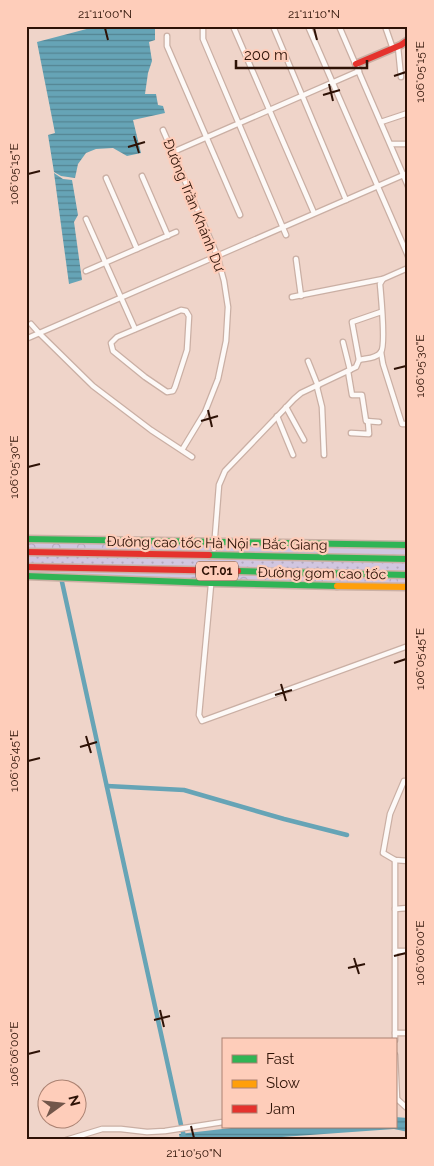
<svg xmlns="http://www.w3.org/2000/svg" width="434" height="1166" font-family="Raleway,sans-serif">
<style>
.grass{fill:url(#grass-dots)}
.forest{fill:url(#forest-crowns)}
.water{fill:url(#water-rules)}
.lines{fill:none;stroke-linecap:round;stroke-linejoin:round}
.canal{stroke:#66a4b6;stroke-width:4.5}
.street-tunnel{stroke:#c8ada2;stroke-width:4.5;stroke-dasharray:4.5 2;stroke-linecap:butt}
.street-casing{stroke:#caafa4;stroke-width:7}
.fast-casing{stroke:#caafa4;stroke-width:9}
.slow-casing{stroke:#caafa4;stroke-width:9}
.jam-casing{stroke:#caafa4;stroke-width:9}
.street{stroke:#fdf9f7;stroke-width:4.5}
.fast{stroke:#30b455;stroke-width:6}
.slow{stroke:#ff9f0a;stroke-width:6}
.jam{stroke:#e5322d;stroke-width:6}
.ticks{fill:none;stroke:#2e1206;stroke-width:2}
.labels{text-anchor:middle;stroke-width:4.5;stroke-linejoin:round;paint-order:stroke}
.shield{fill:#fecdba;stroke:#6c4a3c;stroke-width:1}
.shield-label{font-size:12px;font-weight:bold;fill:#2e1206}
.street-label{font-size:14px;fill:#2e1206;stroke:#fecdba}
.neatline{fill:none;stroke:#2e1206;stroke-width:2}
.ticks-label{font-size:12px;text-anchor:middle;fill:#2e1206}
</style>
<defs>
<pattern id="grass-dots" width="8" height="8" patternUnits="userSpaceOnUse" patternTransform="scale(1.25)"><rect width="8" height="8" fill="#d1c6e0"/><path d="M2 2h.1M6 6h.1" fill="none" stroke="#b4a9bf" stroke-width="1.8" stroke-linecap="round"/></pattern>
<pattern id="forest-crowns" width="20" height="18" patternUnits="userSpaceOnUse" patternTransform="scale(1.25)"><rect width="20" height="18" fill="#d1c6e0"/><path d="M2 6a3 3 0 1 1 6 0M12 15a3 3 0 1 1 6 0" fill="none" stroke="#b4a9bf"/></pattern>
<pattern id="water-rules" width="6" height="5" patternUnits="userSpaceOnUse" patternTransform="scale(1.25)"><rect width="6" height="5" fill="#66a4b6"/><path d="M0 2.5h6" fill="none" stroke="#548492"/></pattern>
</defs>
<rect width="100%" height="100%" fill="#efd4c9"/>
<polygon class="grass" points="26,556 408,563 408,571 26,563"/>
<g class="forest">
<polygon points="26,543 206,543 212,545 212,549 210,552 26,548"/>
<polygon points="218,544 408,548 408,555 216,552"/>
<polygon points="26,569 210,573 210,577 203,580 26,572"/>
<polygon points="213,574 408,578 408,584 214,580"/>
</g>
<g class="water">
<polygon points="98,26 155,26 155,40 149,42 152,61 148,73 145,94 156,94 158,105 163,106 165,113 133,120 141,153 127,156 113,148 96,149 86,153 78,164 75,178 61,176 54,172 48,135 55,133 37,42"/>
<polygon points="54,173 63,179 72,180 78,215 74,222 82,280 69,284"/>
<polygon points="395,1117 408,1118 408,1132 394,1129 239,1140 180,1140 179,1134 231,1128 395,1127"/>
</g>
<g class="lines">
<g class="canal">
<polyline points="62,582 181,1125"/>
<polyline points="107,786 184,790 284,819 347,835"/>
<polyline points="183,1132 184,1140"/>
</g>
<polyline class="street-tunnel" points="212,572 214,549"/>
<g class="street-casing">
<g id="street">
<polyline points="203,26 203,39 286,235"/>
<polyline points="233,26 314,213"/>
<polyline points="273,26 346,200"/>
<polyline points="308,26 408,256"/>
<polyline points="339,26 408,186"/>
<polyline points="385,26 393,49"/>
<polyline points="167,36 167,46 240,215"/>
<polyline points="398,47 401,77"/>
<polyline points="381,122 408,113"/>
<polyline points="163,130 217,255 224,281 228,307 226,341 218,379 205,412 182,450"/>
<polyline points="391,144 408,144"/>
<polyline points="173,152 359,71"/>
<polyline points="142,176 168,236"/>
<polyline points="106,178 137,249"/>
<polyline points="86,219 135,329"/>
<polyline points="296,259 301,296"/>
<polyline points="86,271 176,232"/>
<polyline points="292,297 383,279"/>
<polygon points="181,310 186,311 189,316 187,350 175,387 173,391 167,392 145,377 113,351 111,343 117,337"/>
<polyline points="31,324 39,333 93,386 151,430 192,457"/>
<polyline points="28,338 408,173"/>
<polyline points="343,342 350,370"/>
<polyline points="381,352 383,364 402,424 408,424"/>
<polyline points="359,360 352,322 381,312"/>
<polyline points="308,361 318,386"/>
<polyline points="348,371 352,395 362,395 366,421 379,422"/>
<polyline points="317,387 322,407 324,455"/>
<polyline points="286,407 304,440"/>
<polyline points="277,416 293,455"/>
<polyline points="351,433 369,434 368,421"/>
<path d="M214,549l5,-64 6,-14 69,-72 7,-6 55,-26 3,-7c7,-2 17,-1 22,-8 5,-7 0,-56 -1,-68l3,-5 25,-11"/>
<polyline points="212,574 199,715 202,721 408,646"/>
<polyline points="408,782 404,781 390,814 383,853 395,860 408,861"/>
<polyline points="395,860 395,1040"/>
<polyline points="395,909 408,908"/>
<polyline points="395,951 408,951"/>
<polyline points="395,1033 408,1033"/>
<polyline points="395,1055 397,1099"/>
<polyline points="397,1099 408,1109"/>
<polyline points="66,1140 102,1129 121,1129 147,1132 165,1131 223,1122"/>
</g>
</g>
<g class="fast-casing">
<g id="fast">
<polyline points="26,539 408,545"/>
<polyline points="209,555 408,559"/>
<polyline points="238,571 408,575"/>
<polyline points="26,576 211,583 337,586"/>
</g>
</g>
<g class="slow-casing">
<polyline id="slow" points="337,586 408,587"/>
</g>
<g class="jam-casing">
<g id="jam">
<polyline points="356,64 401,45 408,40"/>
<polyline points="26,552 209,555"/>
<polyline points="26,567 238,571"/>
</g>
</g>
<use href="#street" class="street"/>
<use href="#fast" class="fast"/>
<use href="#slow" class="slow"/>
<use href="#jam" class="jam"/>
</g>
<path class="ticks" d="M105,28l3,12M314,28l3,12M394,76l12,-4M329,84l4,17M323,95l17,-5M134,136l5,17M128,147l17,-5M28,174l12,-3M394,369l12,-3M208,410l4,17M201,421l17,-5M28,467l12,-3M394,663l12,-4M281,684l5,17M275,695l17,-5M86,736l5,17M80,747l17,-5M28,761l12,-3M394,956l12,-3M354,958l5,16M348,968l17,-4M160,1010l4,17M154,1020l16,-4M28,1054l12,-3M191,1126l3,12"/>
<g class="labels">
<rect class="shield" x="196" y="561.5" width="42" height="19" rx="4"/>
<g class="shield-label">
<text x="217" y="575">CT.01</text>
</g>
<g class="street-label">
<text transform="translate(194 205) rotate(68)" y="5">Đường Trần Khánh Dư</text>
<text transform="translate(217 543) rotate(1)" y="5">Đường cao tốc Hà Nội - Bắc Giang</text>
<text transform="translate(322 573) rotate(1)" y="5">Đường gom cao tốc</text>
</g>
</g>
<rect width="434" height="1166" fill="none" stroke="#fecdba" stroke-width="55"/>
<rect x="222" y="1038" width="175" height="90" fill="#fecdba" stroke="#ab8272"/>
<rect x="232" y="1055" width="25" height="8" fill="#30b455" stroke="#ab8272"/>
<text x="266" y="1064" font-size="15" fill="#2e1206">Fast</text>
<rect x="232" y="1080" width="25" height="8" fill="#ff9f0a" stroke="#ab8272"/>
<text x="266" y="1088" font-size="15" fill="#2e1206">Slow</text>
<rect x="232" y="1105" width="25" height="8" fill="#e5322d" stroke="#ab8272"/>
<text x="266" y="1114" font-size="15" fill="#2e1206">Jam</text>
<g transform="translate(62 1104) rotate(75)"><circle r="24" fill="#fecdba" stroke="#ab8272"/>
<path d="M0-4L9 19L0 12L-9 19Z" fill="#72564a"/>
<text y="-8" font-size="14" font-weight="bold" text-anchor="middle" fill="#2e1206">N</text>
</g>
<path d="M236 60v8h131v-8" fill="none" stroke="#2e1206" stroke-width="2.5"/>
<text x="244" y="60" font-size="15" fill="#2e1206" stroke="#fecdba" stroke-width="4" paint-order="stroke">200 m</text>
<rect x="28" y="28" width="378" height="1110" class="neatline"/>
<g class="ticks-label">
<text x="105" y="18">21°11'00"N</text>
<text x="314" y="18">21°11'10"N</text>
<text transform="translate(420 72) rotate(-90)" y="4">106°05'15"E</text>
<text transform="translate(14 174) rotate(-90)" y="4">106°05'15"E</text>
<text transform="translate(420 366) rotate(-90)" y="4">106°05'30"E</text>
<text transform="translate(14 467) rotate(-90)" y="4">106°05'30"E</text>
<text transform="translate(420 659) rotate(-90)" y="4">106°05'45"E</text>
<text transform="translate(14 761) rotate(-90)" y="4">106°05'45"E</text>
<text transform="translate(420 953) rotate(-90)" y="4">106°06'00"E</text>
<text transform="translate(14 1054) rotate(-90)" y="4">106°06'00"E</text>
<text x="194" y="1157">21°10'50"N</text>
</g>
</svg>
